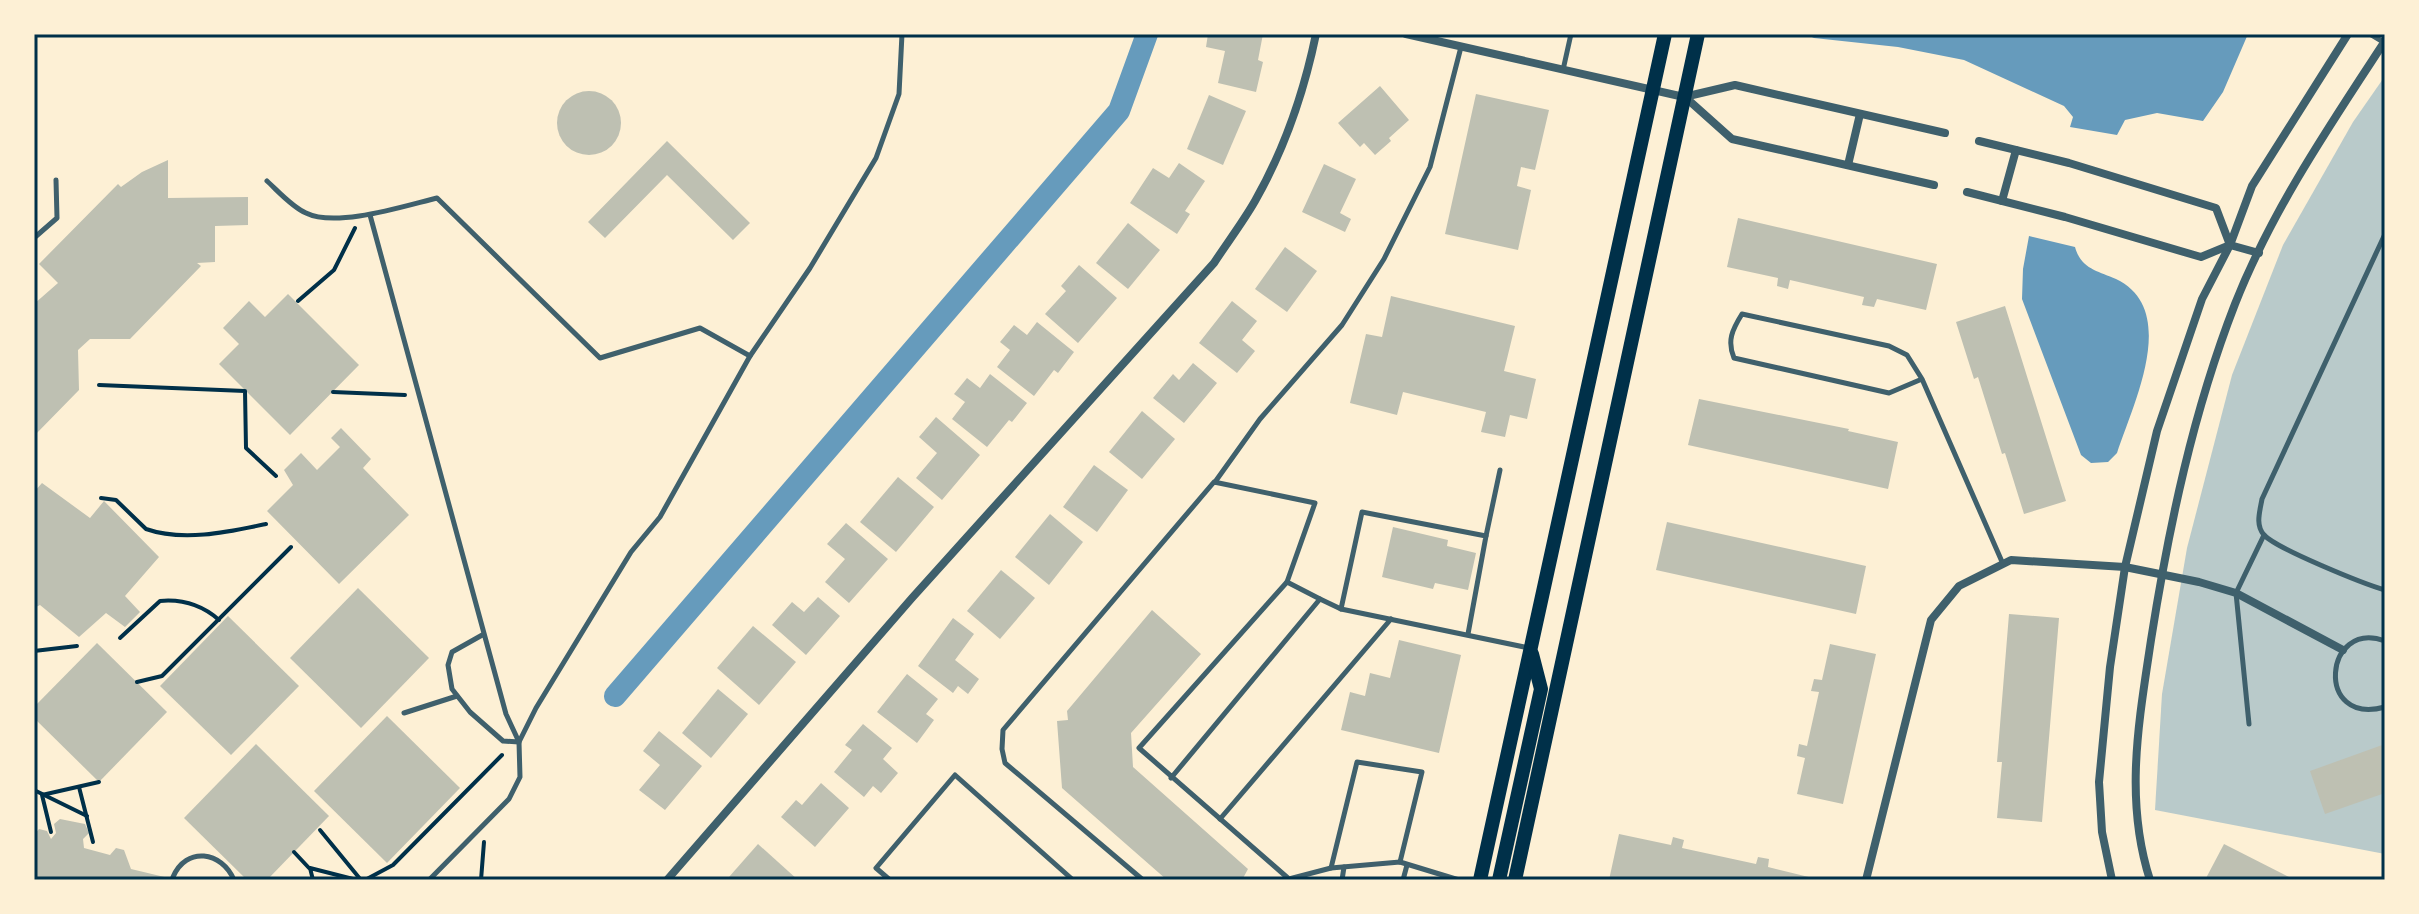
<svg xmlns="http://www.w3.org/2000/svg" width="2419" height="914" font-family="'Roboto Serif',serif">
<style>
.green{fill:#b9caca}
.water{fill:#669bbc}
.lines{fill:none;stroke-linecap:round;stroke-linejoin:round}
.canal{stroke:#669bbc;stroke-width:22}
.building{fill:#bec0b2}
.path{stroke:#003049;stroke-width:4}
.service{stroke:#3f606c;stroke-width:5}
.minor{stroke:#3f606c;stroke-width:8}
.secondary{stroke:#003049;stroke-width:14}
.neatline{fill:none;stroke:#003049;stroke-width:3}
</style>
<rect width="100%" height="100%" fill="#fdf0d5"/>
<polygon class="green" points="2385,76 2385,854 2155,810 2162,694 2187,548 2232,375 2283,245 2353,122"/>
<g class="water">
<polygon points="1805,34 2248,34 2223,92 2203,121 2157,113 2125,120 2117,135 2070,127 2073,117 2064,106 1964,60 1898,47 1814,38"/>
<path d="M2029,236l46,11c6,22 23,24 41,32 65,31 16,127 1,174l-9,9 -17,1 -10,-8 -59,-156 1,-30z"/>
</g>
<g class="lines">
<polyline class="canal" points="615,696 1119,111 1147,34"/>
</g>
<g class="building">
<polygon points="1208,34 1263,34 1258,60 1263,62 1256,92 1218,83 1225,51 1206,47"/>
<polygon points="1380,86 1409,120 1389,138 1391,141 1375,155 1364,143 1360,147 1338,123"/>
<circle cx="589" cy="123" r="32"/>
<polygon points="1476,94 1549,110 1535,170 1521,167 1517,186 1531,190 1518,250 1445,234"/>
<polygon points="1209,95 1246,111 1223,165 1187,149"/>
<polygon points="667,141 750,223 733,240 667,175 605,238 588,222"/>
<polygon points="168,160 168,198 248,197 248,225 215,226 215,262 197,263 201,266 130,339 90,339 78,350 79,390 34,436 34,304 58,283 39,264 118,184 121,187 142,172"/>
<polygon points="1179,163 1205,181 1185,211 1190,214 1177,234 1130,203 1153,168 1169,178"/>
<polygon points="1324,164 1356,179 1340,213 1351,219 1345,232 1302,212"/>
<polygon points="1738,218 1937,264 1926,310 1877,299 1874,307 1862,305 1864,297 1790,280 1788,289 1777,286 1778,278 1727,267"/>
<polygon points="1128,223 1160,250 1128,289 1096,263"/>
<polygon points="1285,247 1317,271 1287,312 1255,289"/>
<polygon points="1079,265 1117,298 1078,343 1045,314 1066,291 1061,286"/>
<polygon points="288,294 359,365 290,435 219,364 239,344 223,328 249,301 265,317"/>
<polygon points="1391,296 1515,326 1504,371 1536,379 1527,419 1510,415 1505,437 1481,432 1486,412 1403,392 1397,415 1350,403 1366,334 1382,337"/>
<polygon points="1232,301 1257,321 1242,340 1255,351 1237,373 1199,343"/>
<polygon points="2005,306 2066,501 2024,514 2005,453 2002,454 1978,377 1974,379 1956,322"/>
<polygon points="1037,322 1074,352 1058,373 1054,370 1034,396 997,367 1010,350 1000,342 1014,325 1027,335"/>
<polygon points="1193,363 1217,383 1184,423 1153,398 1173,374 1179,380"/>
<polygon points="990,374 1027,403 1012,422 1009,420 987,447 952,419 965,402 954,394 967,378 980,388"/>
<polygon points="1699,399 1849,429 1848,431 1898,442 1888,489 1688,445"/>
<polygon points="1142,411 1175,439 1142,479 1109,452"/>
<polygon points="936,417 980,455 942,500 916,478 937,453 919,437"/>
<polygon points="341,428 371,459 363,468 409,515 339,584 267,511 293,485 284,470 301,453 317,470 340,447 331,438"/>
<polygon points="1094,465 1128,490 1097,532 1063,507"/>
<polygon points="898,477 934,507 896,552 860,522"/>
<polygon points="42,483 90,518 104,501 159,557 125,596 140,612 125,627 106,613 79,637 40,605 34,608 34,492"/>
<polygon points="1050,514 1083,542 1049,585 1015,557"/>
<polygon points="1667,522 1866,566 1856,614 1656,570"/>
<polygon points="846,523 888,559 849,603 825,582 845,559 827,544"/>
<polygon points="1393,527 1448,540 1447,546 1476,553 1468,590 1435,583 1433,589 1382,577"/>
<polygon points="1001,570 1035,598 1000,639 967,611"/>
<polygon points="358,588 429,658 361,728 290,658"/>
<polygon points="818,597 840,616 806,655 772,625 792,602 804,612"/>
<polygon points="1152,610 1201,654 1131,733 1133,767 1248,869 1242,880 1167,880 1062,788 1057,721 1068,720 1067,711"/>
<polygon points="2009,614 2059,618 2042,822 1997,818 2002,762 1997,762"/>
<polygon points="228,616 299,686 231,755 160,686"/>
<polygon points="953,618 974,634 955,660 979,679 968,694 958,686 953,693 918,666"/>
<polygon points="753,626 796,662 759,705 717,668"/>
<polygon points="1399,640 1461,655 1439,753 1341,730 1350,692 1365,696 1370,673 1390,678"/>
<polygon points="97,643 167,712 99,782 34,718 34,707"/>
<polygon points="1830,644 1876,654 1843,804 1797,794 1805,758 1797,756 1799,744 1807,746 1819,692 1811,691 1814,679 1822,680"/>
<polygon points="907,674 938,699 926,714 934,720 917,743 877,712"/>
<polygon points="718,689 748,714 711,758 682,733"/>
<polygon points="387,716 460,788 387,863 314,791"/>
<polygon points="863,724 892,748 883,759 898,773 881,793 873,786 864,797 834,772 852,750 845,745"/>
<polygon points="659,731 702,766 665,810 639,790 660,765 643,751"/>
<polygon points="256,744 329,816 267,880 247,880 184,818"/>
<polygon points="2385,744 2385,793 2325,814 2310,771"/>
<polygon points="821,783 849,808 815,847 781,817 796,800 802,805"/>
<polygon points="60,819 85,824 89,833 83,839 84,848 110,855 116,848 124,850 131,869 177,880 34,880 34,835 39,829 47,831 51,839 56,833 54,824"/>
<polygon points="1619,834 1671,845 1673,837 1684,840 1682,848 1756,864 1758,857 1769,859 1768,867 1821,880 1609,880"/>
<polygon points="758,844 798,880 732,880 729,877"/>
<polygon points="2224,844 2295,880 2205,880"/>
</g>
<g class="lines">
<g class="path">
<polyline points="298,301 334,270 355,228"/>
<polyline points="99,385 245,391 246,448 276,476"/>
<polyline points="333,392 405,395"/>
<path d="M101,498l15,2 30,29c37,13 82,3 120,-5"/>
<path d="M120,638l40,-37c22,-2 42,4 59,19"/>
<polyline points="34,651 77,646"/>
<polyline points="137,682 162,676 291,547"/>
<polyline points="79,787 93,842"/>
<polyline points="34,790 87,816"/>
<polyline points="320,830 361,880"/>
<polyline points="51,832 42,795 99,782"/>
<polyline points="294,852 309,868"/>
<polyline points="313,880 310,868 357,880"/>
<polyline points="365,880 393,865 502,755"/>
<polyline points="481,880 484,842"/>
</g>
<g class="service">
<polyline points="2370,34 2385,43"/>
<polyline points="1563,70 1571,34"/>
<path d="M267,181c11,10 25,26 39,32 30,15 98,-7 131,-15l163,160 100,-30 50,28"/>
<polyline points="370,215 506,714 519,742 503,741 470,712 452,689 448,665 452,652 484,634"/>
<path d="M2385,234l-123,265c-2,12 -7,26 2,36 13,14 100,49 121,55"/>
<polyline points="34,238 57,218 56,180"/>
<path d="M1922,379l-33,14 -155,-35c-7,-17 -2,-28 8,-44l147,32 18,9 15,24 81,185"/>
<polyline points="1215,482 1260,419 1342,325 1384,259 1430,167 1461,47"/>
<polyline points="1486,536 1500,470"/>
<polyline points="1320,599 1341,609 1529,648"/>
<polyline points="1341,609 1362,512 1486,536 1468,634"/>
<path d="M2385,641c-61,-23 -71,86 0,66"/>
<polyline points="404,713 457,696"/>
<polyline points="2249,724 2236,593 2264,535"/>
<polyline points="1171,778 1320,599 1287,582 1139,748 1289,879 1331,868 1400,862 1459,880"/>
<polyline points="1220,819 1391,619"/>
<polyline points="1331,868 1357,762 1422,772 1400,862"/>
<path d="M173,877c13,-31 49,-26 61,3"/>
<polyline points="429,880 509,799 520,777 519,742 536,708 631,552 660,517 750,356 810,268 876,158 899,94 902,34"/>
<polyline points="890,880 876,868 955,775 1073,880"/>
<polyline points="1143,880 1005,763 1002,749 1003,730 1214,482 1315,503 1287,582"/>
<polyline points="1342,880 1344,867"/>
<polyline points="1403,880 1407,865"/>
</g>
<g class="minor">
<polyline points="1406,34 1684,97 1735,85 1945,133"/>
<polyline points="1685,97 1732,139 1934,185"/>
<polyline points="1979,141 2069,163 2216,208 2230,245"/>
<polyline points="1848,165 1860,114"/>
<polyline points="1967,192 2065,217 2201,257 2230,245 2259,253"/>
<polyline points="2002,201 2016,150"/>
<path d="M667,880l245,-282 302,-335c13,-20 29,-41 41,-62 29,-51 49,-109 61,-167"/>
<polyline points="1866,880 1931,620 1959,586 2011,560 2125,567 2199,582 2236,593 2343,650"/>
<polyline points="2112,880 2102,832 2099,782 2110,667 2125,567 2157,431 2202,299 2230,245 2252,186 2348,34"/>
<path d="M2150,880c-26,-81 -11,-159 1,-240 18,-114 42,-228 84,-336 37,-94 95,-179 150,-263"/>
</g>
<g class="secondary">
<polyline points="1480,880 1665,34"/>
<polyline points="1499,880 1541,689 1532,654"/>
<polyline points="1515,880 1698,34"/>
</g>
</g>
<rect width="2419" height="914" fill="none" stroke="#fdf0d5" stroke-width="72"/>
<rect x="36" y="36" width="2347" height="842" class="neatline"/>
</svg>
